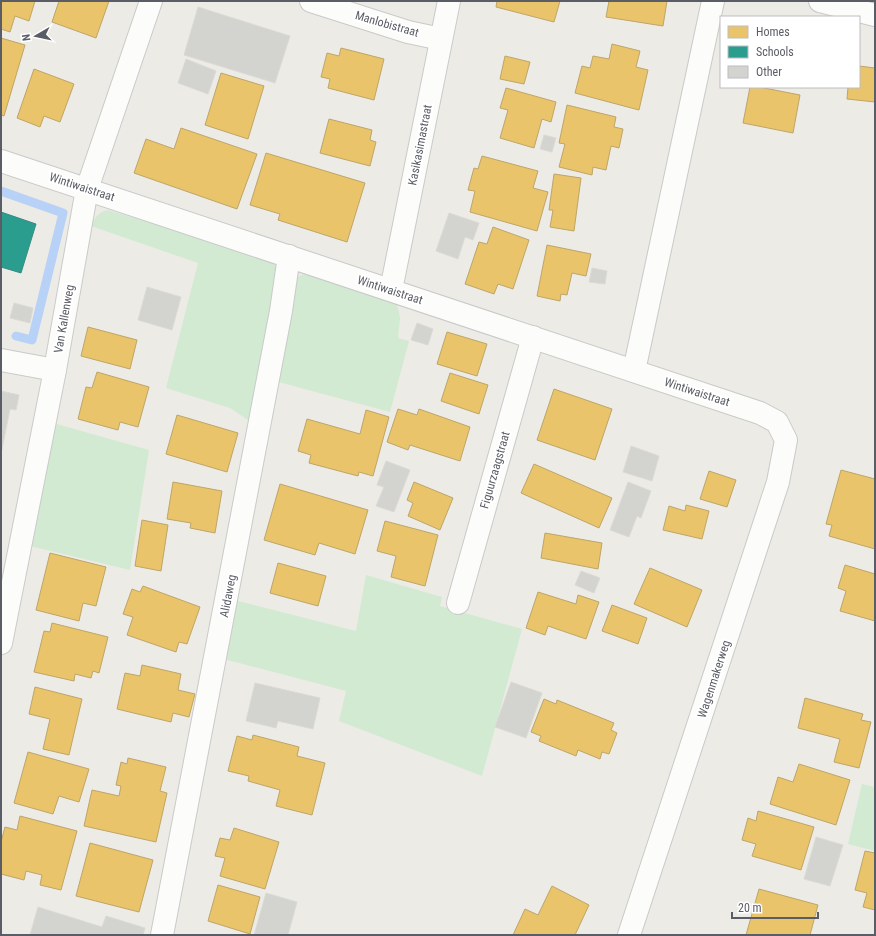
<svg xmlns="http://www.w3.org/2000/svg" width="876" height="936" font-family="'Roboto Condensed',sans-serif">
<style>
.green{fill:#d2ead2}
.homes{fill:#e9c46a;stroke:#bea568}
.schools{fill:#2a9d8f;stroke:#388a82}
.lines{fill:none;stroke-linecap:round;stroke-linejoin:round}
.stream{stroke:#b8d2f7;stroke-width:9}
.building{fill:#d3d3cf;stroke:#dcdad4}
.minor-casing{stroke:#c9cac9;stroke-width:24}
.minor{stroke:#fcfcfb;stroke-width:22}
.labels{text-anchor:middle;stroke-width:4;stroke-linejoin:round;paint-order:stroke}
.street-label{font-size:12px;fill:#5a5d65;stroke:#fff}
</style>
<rect width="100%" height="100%" fill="#ecebe5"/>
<g class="green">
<path d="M107,210l153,44 20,15 -24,153 -8,-2 -18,-12 -64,-20 32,-125 -107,-37c4,-9 7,-13 16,-16z"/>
<polygon points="307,273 396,299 400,318 398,338 409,341 390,412 275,381 292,282 297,277"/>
<polygon points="53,423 149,450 130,570 30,546"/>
<polygon points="366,575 442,597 440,606 522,629 482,776 339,721 346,691 224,659 234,600 356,631"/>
<polygon points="862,784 875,787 875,851 848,844"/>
</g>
<g class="homes">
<polygon points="3,1 35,1 29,21 15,16 10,32 1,29 1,2"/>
<polygon points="59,1 109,1 96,38 52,22"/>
<polygon points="497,1 560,1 554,22 496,7"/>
<polygon points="609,1 667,1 663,26 606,17"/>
<polygon points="1,38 25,45 4,116 1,115"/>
<polygon points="612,44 640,51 636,67 648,70 639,110 575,93 582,66 590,68 593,56 609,59"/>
<polygon points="341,48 384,59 374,100 328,88 330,79 321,77 327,53 339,56"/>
<polygon points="505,56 530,62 524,84 500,79"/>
<polygon points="859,66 875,68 875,102 847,99 848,87 859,87"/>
<polygon points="34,69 74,84 60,122 44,116 40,127 17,118"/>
<polygon points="221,73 264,86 248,139 205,125"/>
<polygon points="750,87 759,87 800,95 793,133 743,123"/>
<polygon points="506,88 556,102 551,122 542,119 534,148 500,138 508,110 500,108"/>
<polygon points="567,105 616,117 614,127 623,129 619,148 611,146 606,170 593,167 592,175 559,167 565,144 559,143"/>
<polygon points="329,119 372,130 370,140 376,142 370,166 320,153"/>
<polygon points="181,128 257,154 237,209 134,173 146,139 174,149"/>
<polygon points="266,153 365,183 347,242 278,220 280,214 250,205"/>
<polygon points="482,156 538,171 533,188 548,192 537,231 470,212 475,191 468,190 474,168 478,169"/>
<polygon points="554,174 581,178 574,231 550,227 553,210 549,210"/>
<polygon points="493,227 529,240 513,289 498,284 494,294 465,284 479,242 487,244"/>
<polygon points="547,245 591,254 586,276 572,273 567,295 561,294 560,301 537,296"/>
<polygon points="88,327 137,340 130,369 81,356"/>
<polygon points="447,332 487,344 477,376 437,364"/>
<polygon points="97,372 149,387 138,427 120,422 118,430 78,419 86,387 92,388"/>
<polygon points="450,373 488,385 479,414 441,401"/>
<polygon points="554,389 612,409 595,460 537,440"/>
<polygon points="398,409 417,415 419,409 470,427 460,461 410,445 408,450 387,442"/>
<polygon points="366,410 389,417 373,476 359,472 358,476 309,463 311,455 298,451 307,419 360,434"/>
<polygon points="177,415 238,433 227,472 166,454"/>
<polygon points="534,464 612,498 599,528 521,493"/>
<polygon points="841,470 875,479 875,549 829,536 832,525 826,524"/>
<polygon points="709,471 736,480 727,507 700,499"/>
<polygon points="173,482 222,491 215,533 190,528 191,523 167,519"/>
<polygon points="414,482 453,498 440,530 408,516 413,503 407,500"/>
<polygon points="280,484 368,510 355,554 319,543 315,555 264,540"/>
<polygon points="686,505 709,511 702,539 663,530 669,506 685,511"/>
<polygon points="142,520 168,525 161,571 135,566"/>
<polygon points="385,521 438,535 425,586 391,577 396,556 377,551"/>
<polygon points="545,533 602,543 598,569 541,558"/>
<polygon points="50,553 106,567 96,606 83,603 79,621 36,610"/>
<polygon points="278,563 326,576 318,606 270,593"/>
<polygon points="845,565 875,574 875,621 840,611 846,591 838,588"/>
<polygon points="650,568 702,590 687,627 634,604"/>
<polygon points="143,586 200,607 187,644 179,642 176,652 127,635 133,617 123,614 132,589 140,592"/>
<polygon points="538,592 576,604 578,595 599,602 586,639 548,626 545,635 526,628"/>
<polygon points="612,605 647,618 638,644 602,631"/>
<polygon points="52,623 108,637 99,673 93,671 91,678 75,674 74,681 34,672 44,631 50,632"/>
<polygon points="142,665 181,674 178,690 195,694 189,717 173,713 171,722 117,709 125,673 140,676"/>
<polygon points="35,687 82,699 69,755 43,749 50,719 29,714"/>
<polygon points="805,698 863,714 861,720 871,722 859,768 834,762 840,739 798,728"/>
<polygon points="544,699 556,704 557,700 614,723 611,730 617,733 609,754 602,752 600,759 578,750 576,756 539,741 541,736 531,732"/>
<polygon points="253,735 299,747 297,756 325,763 312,815 276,806 280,790 248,781 249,776 228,771 237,736 252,740"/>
<polygon points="28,752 89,769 79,802 59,796 53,814 14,803"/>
<polygon points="128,758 166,767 160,791 167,793 156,842 84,826 92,790 119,796 121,786 116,785 121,762 127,764"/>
<polygon points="799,764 850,780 836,825 770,804 778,777 793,782"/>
<polygon points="758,811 814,827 801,870 752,856 756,844 742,840 748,818 756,821"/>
<polygon points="20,816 77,831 61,890 40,885 42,875 26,871 24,880 1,874 1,842 5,827 17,830"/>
<polygon points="234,828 279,842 265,889 220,876 225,858 215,856 220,838 230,840"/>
<polygon points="90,843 153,860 139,912 76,896"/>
<polygon points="865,851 875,853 875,910 863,907 867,893 855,890"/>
<polygon points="218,885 260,897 250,934 208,921"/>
<polygon points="552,886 589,905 575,935 513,935 525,909 538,915"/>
<polygon points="759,889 818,905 810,935 746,935"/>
</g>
<polygon class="schools" points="1,212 36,224 21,273 1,267"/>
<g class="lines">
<polyline class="stream" points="1,191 63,213 32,340 16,336"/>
</g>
<g class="building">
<polygon points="198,7 290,36 275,83 184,55"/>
<polygon points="186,59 216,71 208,94 178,83"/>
<polygon points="544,135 556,138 552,152 540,149"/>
<polygon points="449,213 479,223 473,240 465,237 458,259 436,251"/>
<polygon points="592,268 607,271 605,284 589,282"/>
<polygon points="147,287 181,297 172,330 138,320"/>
<polygon points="14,303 33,308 30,323 10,318"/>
<polygon points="417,323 433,329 428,345 411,340"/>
<polygon points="1,391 19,395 16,410 10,409 1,454"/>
<polygon points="631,446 659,456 652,481 623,472"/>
<polygon points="386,461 410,470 394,512 376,506 384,487 377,485"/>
<polygon points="628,482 651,491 641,518 637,516 629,537 610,530"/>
<polygon points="581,571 600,578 594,593 575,585"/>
<polygon points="511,682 542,693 526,738 495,727"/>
<polygon points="255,683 320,698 313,729 278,721 276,728 246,721"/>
<polygon points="816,837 843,845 830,886 804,879"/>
<polygon points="266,893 297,902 288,935 254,935"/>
<polygon points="38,907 102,927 106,916 145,928 143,935 30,935"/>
</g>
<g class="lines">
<g class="minor-casing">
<g id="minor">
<polyline points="311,1 408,32 441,39"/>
<polyline points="820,1 875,15"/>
<polyline points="1,161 760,413 777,422 786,440 778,482 629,935"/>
<polyline points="391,290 449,1"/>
<polyline points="1,360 55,370"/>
<polyline points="634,371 713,1"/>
<polyline points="458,603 533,337"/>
<polyline points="1,643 55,370 87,189 151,1"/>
<polyline points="162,935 281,311 289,256"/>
</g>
</g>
<use href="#minor" class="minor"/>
</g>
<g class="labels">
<g class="street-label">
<text transform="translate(387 24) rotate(16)" y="4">Manlobistraat</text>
<text transform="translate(420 145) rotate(-79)" y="4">Kasikasimastraat</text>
<text transform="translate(82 187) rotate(18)" y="4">Wintiwaistraat</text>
<text transform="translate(390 290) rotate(18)" y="4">Wintiwaistraat</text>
<text transform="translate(64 319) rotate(-80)" y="4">Van Kallenweg</text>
<text transform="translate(697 392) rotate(18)" y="4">Wintiwaistraat</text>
<text transform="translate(495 470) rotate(-74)" y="4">Figuurzaagstraat</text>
<text transform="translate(228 596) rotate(-79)" y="4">Alidaweg</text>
<text transform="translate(714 679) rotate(-72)" y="4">Wagenmakerweg</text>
</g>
</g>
<rect width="876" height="936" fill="none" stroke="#5a5d65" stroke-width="4"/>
<rect x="720" y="16" width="140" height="72" fill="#ffffff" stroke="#bdbec1"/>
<rect x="728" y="26" width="20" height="12" fill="#e9c46a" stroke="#bdbec1"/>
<text x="756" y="36" font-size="12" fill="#5a5d65">Homes</text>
<rect x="728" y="46" width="20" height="12" fill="#2a9d8f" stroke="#bdbec1"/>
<text x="756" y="56" font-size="12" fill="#5a5d65">Schools</text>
<rect x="728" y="66" width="20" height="12" fill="#d3d3cf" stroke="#bdbec1"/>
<text x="756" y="76" font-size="12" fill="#5a5d65">Other</text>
<g transform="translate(36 36) rotate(261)" stroke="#ffffff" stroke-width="3" paint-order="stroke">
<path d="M0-3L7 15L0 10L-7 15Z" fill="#5a5d65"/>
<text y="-6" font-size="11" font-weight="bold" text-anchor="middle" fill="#5a5d65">N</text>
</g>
<path d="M732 912v6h86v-6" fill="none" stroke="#5a5d65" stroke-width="2"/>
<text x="738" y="912" font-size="12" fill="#5a5d65" stroke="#ffffff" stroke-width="3" paint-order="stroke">20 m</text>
</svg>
